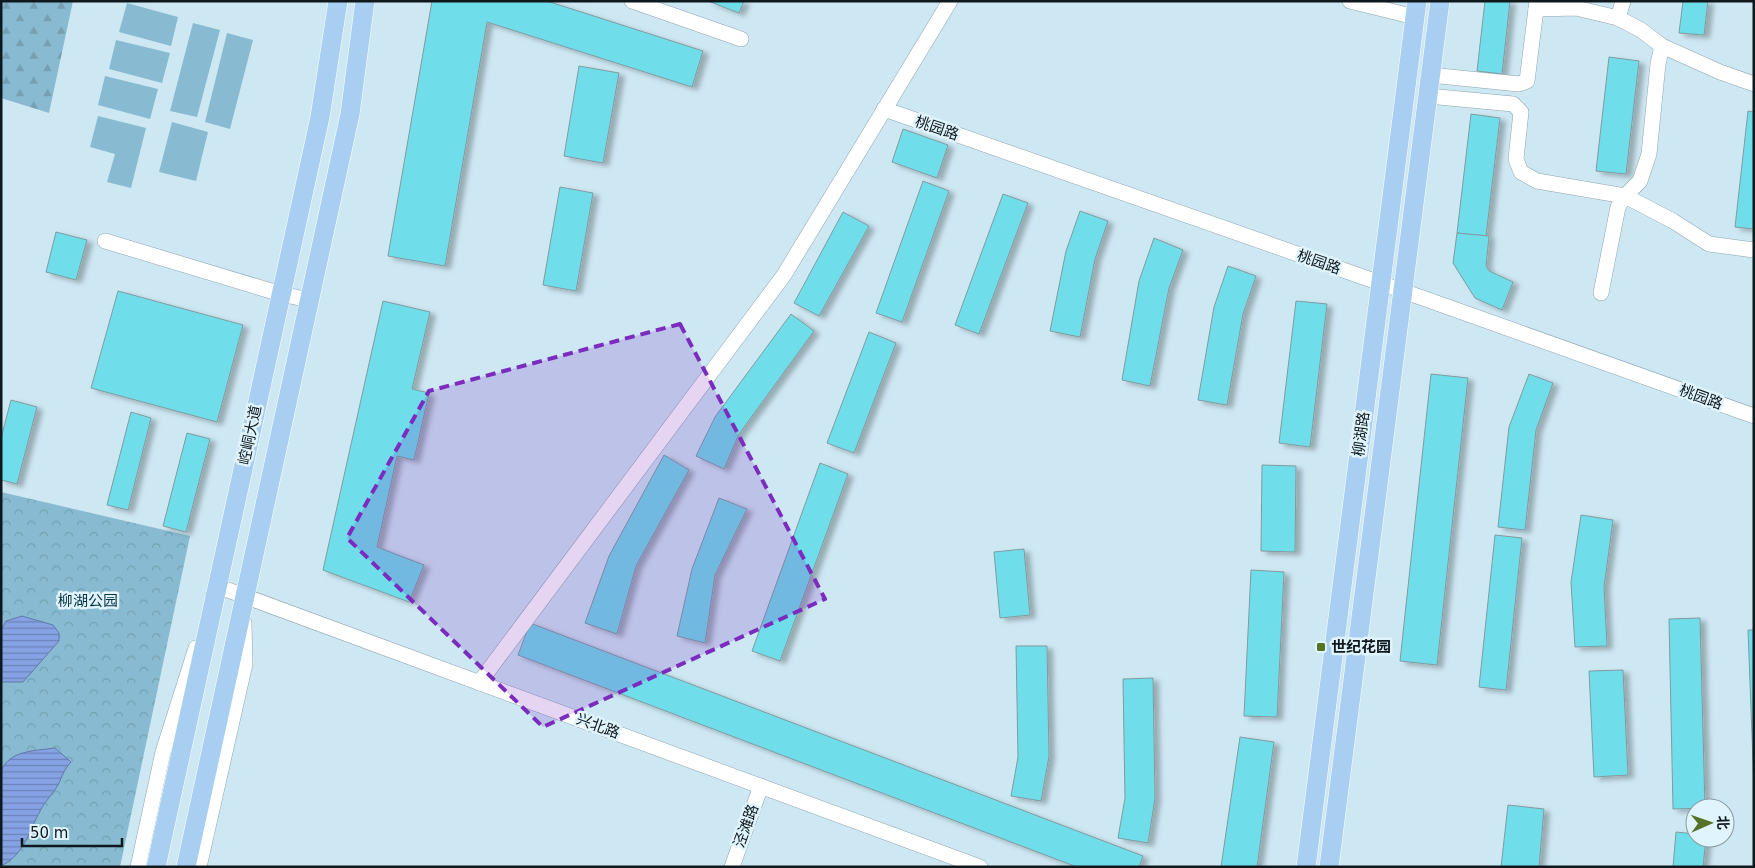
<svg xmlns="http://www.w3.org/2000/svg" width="1755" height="868" font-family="'DejaVu Sans','Noto Sans SC',sans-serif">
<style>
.forest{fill:url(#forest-firs)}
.park{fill:url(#park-crowns)}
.pitch{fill:#88bbd1}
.water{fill:url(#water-rules);stroke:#6279a8}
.building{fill:#6fddeb;stroke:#809b9f;filter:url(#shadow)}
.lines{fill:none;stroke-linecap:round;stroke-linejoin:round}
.minor-casing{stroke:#8ca4ae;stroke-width:16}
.major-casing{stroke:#fff;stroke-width:20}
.minor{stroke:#fff;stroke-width:15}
.major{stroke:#a8cff1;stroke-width:19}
.marked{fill:#7b2cbf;fill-opacity:0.2;stroke:#7b2cbf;stroke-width:4;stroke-dasharray:10 6;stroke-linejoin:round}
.poi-dot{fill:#567226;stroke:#e0f4fd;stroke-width:2}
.labels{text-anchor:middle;stroke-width:5;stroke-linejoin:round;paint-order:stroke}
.street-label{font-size:15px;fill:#0f181c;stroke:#e0f4fd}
.park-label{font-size:15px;fill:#053241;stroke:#e0f4fd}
.poi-label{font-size:15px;font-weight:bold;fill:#0f181c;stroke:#e0f4fd;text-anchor:start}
</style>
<defs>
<pattern id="forest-firs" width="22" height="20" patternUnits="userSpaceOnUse" patternTransform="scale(1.25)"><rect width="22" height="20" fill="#88bbd1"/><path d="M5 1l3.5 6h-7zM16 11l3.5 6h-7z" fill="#74a0b3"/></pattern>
<pattern id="park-crowns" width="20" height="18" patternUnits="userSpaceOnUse" patternTransform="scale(1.25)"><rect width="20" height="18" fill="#88bbd1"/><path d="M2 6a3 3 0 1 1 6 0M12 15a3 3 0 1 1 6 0" fill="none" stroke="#74a0b3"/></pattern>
<pattern id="water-rules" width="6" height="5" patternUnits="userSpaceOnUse" patternTransform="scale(1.25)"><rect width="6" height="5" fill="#85a2e4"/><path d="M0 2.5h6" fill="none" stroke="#6b83b8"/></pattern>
<filter id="shadow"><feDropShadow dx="5.5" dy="3" stdDeviation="2.5" flood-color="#0004"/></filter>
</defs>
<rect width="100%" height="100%" fill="#cee8f3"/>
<polygon class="forest" points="1,1 73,1 49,113 1,98"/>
<polygon class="park" points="1,492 190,536 120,867 1,867"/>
<g class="pitch">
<polygon points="127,3 178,17 171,46 119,32"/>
<polygon points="193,23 220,30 197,117 170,111"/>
<polygon points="227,33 253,40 230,129 205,122"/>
<polygon points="116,40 170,53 162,83 109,69"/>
<polygon points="105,76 158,89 150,119 98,105"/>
<polygon points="98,116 146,128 131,188 107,182 115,154 90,147"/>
<polygon points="172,122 208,132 196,181 159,172"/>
</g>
<g class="water">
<polygon points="22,616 53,625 59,633 59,641 23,682 1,682 1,630 6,621"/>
<path d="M55,748l16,14c-8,9 -8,13 -13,23 -5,9 -13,16 -18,26 -11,21 -16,44 -39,55v-95c9,-21 33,-20 54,-23z"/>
</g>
<g class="building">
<polygon points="432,1 547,1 703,51 692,87 487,22 445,266 388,256"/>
<polygon points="708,1 744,1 739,13"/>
<polygon points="1485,1 1510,1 1502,74 1477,71"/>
<polygon points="1683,1 1708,1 1704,35 1679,33"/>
<polygon points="1609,57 1639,61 1626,174 1596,171"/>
<polygon points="579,66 619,73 603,163 564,156"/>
<polygon points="1748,111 1754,112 1754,229 1735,227"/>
<polygon points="1471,114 1500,118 1486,236 1457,233"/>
<polygon points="903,129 948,145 937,178 892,162"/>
<polygon points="923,181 949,191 902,322 876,313"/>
<polygon points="560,187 593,193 576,291 543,285"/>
<polygon points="1003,194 1028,203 979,334 955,325"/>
<polygon points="1080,211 1108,221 1095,259 1080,337 1050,331 1066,251"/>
<polygon points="843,212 869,226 819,316 794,303"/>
<polygon points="56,232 87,240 76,280 46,272"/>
<polygon points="1457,233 1489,236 1486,266 1489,271 1513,282 1502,310 1475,298 1453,263"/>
<polygon points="1154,238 1183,250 1169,288 1150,386 1122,380 1139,281"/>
<polygon points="1228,266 1256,276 1243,314 1227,405 1198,400 1214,307"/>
<polygon points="118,291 243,325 217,422 91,388"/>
<polygon points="383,301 430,312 412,389 429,393 414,460 397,456 377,547 424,565 409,602 323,570"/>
<polygon points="1296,301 1327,304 1310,447 1279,443"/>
<polygon points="791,314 814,331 739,434 724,469 696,456 715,417"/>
<polygon points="869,332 896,343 854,453 827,443"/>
<polygon points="1431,374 1468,378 1437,665 1400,661"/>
<polygon points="1529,374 1553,383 1536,430 1525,530 1498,527 1509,427"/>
<polygon points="11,400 37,407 17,484 1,480 1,438"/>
<polygon points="131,412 151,418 128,510 107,505"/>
<polygon points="187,433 210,439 186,532 163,526"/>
<polygon points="664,455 689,470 636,566 617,634 585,623 609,556"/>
<polygon points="820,463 848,474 780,661 752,651"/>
<polygon points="1262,465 1296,466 1295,552 1261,551"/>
<polygon points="719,498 747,509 715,575 705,643 677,636 692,569"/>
<polygon points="1581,515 1613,520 1604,587 1607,646 1575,647 1571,582"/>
<polygon points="1495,535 1522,538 1506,690 1479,687"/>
<polygon points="1024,549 1030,615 1000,618 994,552"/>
<polygon points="1251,570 1284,572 1277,717 1244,716"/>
<polygon points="1700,618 1705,808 1673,809 1669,619"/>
<polygon points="530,623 1143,856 1139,867 1077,867 518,655"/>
<polygon points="1748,630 1754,630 1754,788"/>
<polygon points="1016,646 1047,646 1049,756 1041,801 1011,796 1018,757"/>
<polygon points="1623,670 1628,775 1594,777 1589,671"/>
<polygon points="1153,678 1155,798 1148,843 1118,838 1125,798 1123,679"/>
<polygon points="1240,737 1274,742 1257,867 1221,867"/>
<polygon points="1508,805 1544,809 1539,867 1501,867"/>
<polygon points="1676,832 1695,834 1695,838 1706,838 1703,867 1673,867"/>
</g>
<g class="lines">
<g class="minor-casing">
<g id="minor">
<polyline points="632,1 741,39"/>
<polyline points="1350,1 1415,17"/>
<polyline points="1536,9 1576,8 1618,18 1641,30 1662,46 1720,72 1754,84"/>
<polyline points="1618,18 1623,1"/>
<polyline points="1430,75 1519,84 1527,81 1537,1"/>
<polyline points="1428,96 1513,104 1521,112 1516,159 1521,172 1537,181 1625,196 1640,181 1649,154 1658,64 1662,46"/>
<polyline points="884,109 1403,291 1754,416"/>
<polyline points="105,241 281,294 309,300"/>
<polyline points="1601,293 1618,207 1625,196 1673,221 1709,244 1754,250"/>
<polyline points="213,596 217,586 980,867"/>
<polyline points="479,683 784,275 950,1"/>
<polyline points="138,867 163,752 196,648"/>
<polyline points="199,867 245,664 244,623"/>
<polyline points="732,867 761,786"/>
</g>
</g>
<g class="major-casing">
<g id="major">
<polyline points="156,867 320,117 338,1"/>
<polyline points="186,867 350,114 365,1"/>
<polyline points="1306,867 1417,1"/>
<polyline points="1329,867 1440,1"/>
</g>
</g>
<use href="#minor" class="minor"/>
<use href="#major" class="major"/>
</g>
<path class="marked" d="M680,324l145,275 -282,128 -196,-189 82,-147z"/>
<rect class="poi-dot" x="1316" y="642" width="10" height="10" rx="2.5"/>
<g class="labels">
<g class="street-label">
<text transform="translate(937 128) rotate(19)" y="5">桃园路</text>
<text transform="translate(1319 262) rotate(19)" y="5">桃园路</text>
<text transform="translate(1701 397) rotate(20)" y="5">桃园路</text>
<text transform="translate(1361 434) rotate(-83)" y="5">柳湖路</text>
<text transform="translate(250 435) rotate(-78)" y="5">崆峒大道</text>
<text transform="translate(598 726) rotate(20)" y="5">兴北路</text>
<text transform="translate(746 826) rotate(-70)" y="5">泾滩路</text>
</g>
<g class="park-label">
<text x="88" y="606">柳湖公园</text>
</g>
<g class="poi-label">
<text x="1331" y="652">世纪花园</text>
</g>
</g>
<rect width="1755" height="868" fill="none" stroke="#0f181c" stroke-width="5"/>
<g transform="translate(1710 823) rotate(88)"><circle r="24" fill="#e0f4fd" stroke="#8c9ca3"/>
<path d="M0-4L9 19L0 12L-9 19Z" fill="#567226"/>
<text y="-8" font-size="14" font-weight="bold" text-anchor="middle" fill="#0f181c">北</text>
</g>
<path d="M22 838v8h100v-8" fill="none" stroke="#0f181c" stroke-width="2.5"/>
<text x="30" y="838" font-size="15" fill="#0f181c" stroke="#e0f4fd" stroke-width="4" paint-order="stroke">50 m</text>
</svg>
